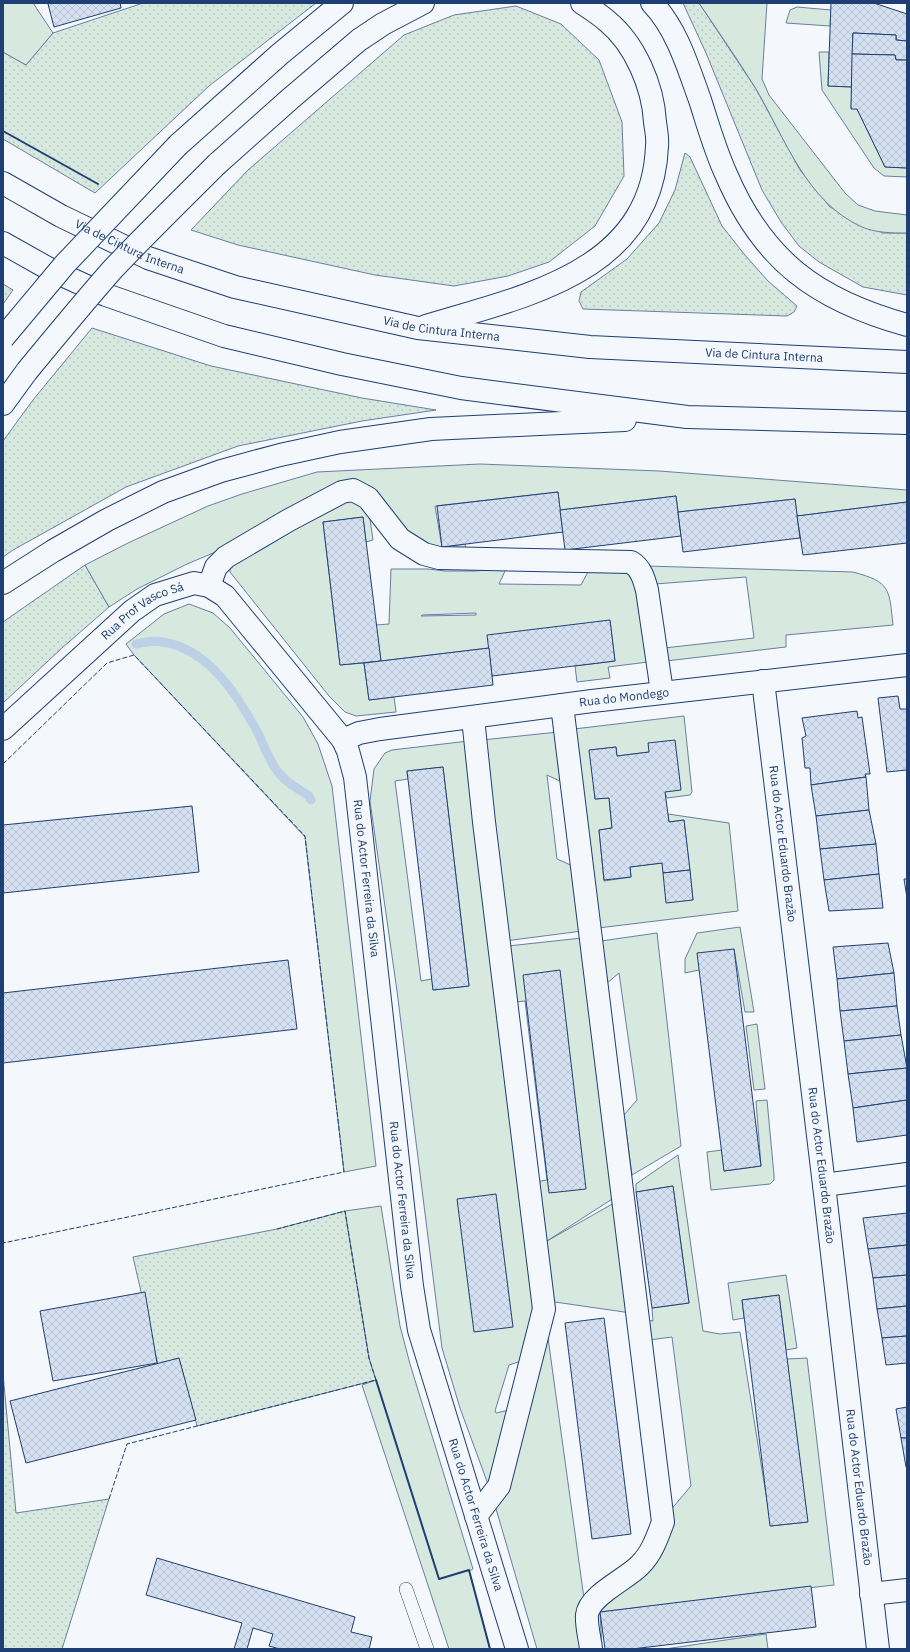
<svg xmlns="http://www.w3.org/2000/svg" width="910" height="1652" font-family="'IBM Plex Sans',sans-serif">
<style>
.grass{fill:url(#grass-dots);stroke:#687fa3}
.green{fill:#d7e8df;stroke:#687fa3;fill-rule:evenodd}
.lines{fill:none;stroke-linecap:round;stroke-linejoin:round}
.stream{stroke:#bed0e5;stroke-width:9}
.building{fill:url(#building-cross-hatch);stroke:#1d3f73}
.lane-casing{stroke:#1d3f73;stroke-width:14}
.street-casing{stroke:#1d3f73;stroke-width:24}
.highway-casing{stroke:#1d3f73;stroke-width:24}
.lane{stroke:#f4f7fb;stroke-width:13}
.street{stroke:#f4f7fb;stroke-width:22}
.highway{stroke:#f4f7fb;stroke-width:22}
.highway-bridge-casing{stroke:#1d3f73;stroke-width:24;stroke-linecap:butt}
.highway-bridge{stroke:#f4f7fb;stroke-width:22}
.fence{stroke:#1d3f73;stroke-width:1;stroke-dasharray:5 2;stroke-linecap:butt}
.wall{stroke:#1d3f73;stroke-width:2}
.labels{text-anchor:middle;stroke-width:3;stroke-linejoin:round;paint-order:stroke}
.street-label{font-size:12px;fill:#1d3f73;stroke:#f4f7fb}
</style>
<defs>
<pattern id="grass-dots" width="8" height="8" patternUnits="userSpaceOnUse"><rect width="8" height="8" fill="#d7e8df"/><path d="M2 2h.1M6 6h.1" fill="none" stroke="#b8c8c3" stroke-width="1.8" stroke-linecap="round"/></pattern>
<pattern id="building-cross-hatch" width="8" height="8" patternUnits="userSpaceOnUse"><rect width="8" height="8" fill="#d5e0f0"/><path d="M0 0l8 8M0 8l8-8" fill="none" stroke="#b6c1d1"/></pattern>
</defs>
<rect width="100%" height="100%" fill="#f4f7fb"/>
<g class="grass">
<polygon points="143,3 316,3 209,86 95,193 3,139 3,52 26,65 53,33"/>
<polygon points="683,3 699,3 756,89 800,170 830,207 883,233 907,233 907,295 863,287 819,262 799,246 781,222 762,190 706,53"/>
<polygon points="516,6 561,24 599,60 622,122 624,176 595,226 549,262 508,276 454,286 375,275 238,245 191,230 248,170 404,35 454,15"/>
<polygon points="685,153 690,157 722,226 744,254 768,281 797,306 794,312 787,316 583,309 579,301 581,292 627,259 659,223 675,190"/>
<polygon points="3,284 13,290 3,304"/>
<polygon points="92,328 211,366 362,398 436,410 362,421 238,446 126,487 13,550 3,557 3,441 33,400"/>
<polygon points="85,565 109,607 62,648 3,703 3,622"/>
<polygon points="345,1211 369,1358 376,1380 197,1426 179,1358 158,1365 133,1257 277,1229"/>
<polygon points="3,1374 16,1513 109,1499 62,1649 3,1649"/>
</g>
<g class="green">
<polygon points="3,3 33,3 53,33 26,65 3,52"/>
<path d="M699,3h68l-5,76 7,16 76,98 13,12 17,6 32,4v18c-15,0 -31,0 -45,-6 -56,-25 -77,-89 -106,-138 -18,-29 -38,-58 -57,-86z"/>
<polygon points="797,7 831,10 830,26 786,23 790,10"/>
<polygon points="819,52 829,52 828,86 852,87 851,108 857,109 885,167 907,168 907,177 884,176 874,168 822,90"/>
<polygon points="480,464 659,471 907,490 907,502 797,516 795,499 678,512 676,496 560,510 558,492 435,506 442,547 465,544 466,551 440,552 412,538 366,489 187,564 137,589 109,607 85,565 128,543 208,506 242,494 317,472"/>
<polygon points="349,498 369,512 373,540 366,542 363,517 323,522 340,665 364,663 369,700 394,697 396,712 356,716 345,712 329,696 230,572 230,564"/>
<path d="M646,566l207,6c38,10 36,17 40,53l-107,10v12l-120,14 -2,-13 90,-10 -8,-61 -91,7z"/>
<path d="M391,569h37l17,2h29l32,-2 -7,15 82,1 8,-15 28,-1 16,5 15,88 -40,5 2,11 -33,4 -2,-16 40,-5 -5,-40 -121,27 -108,13 -5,-36 13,-1zM476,613v2l-55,1 1,-1z"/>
<polygon points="189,604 213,613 230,628 303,717 318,744 332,786 376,1166 344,1172 305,837 134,655 126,644 164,614"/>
<polygon points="684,716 692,792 690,795 667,798 649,752 617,756 616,747 591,750 595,799 609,798 612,828 599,830 604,881 631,877 630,867 662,863 693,900 684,820 669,822 668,814 729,823 738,911 598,928 574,729"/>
<polygon points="558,732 564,783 547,775 557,859 575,867 582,931 505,941 482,740"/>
<path d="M477,740l22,207 92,-10 32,255 -76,49 76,-43 15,116 -90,-13 -4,8 47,340h-54l-45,-154 -32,-87 -18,-60 -45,-357 -27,-190 4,-32 11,-16 7,-3zM443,767l26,219 -36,4 -1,-11 -11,2 -26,-200 13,-2 -1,-8zM525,1001l22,179 -18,3 -22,-180zM527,1359l-9,49 -22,5 -1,-2 14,-46z"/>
<polygon points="740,927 754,1012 745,1012 734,949 699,970 685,973 685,959 697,933"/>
<polygon points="657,933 681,1146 632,1175 624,1115 637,1100 619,973 606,984 601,941"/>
<polygon points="757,1024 765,1089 754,1090 746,1026"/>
<polygon points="767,1100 774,1175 774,1180 770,1184 711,1190 707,1152 722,1150 724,1171 761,1166 756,1101"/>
<polygon points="678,1155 703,1331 720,1334 740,1332 771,1526 807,1522 787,1359 807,1358 834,1585 600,1612 602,1649 597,1649 593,1624 600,1612 600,1594 640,1566 663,1519 691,1486 672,1337 641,1341 639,1319 653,1321 652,1308 689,1303 673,1186 636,1192 636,1184"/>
<polygon points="381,1206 400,1326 410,1364 473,1569 469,1571 490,1649 449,1649 362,1385 376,1380 369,1358 345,1211"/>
<polygon points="786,1275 797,1348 786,1350 779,1295 742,1300 744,1318 733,1320 728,1283"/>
<polygon points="766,1634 768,1649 665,1649"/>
</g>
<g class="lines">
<path class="stream" d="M136,644c9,-2 18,-4 27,-2 47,7 77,57 97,95 5,12 10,25 18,35 8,11 21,17 31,24l2,4"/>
</g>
<g class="building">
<polygon points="52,3 120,3 121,8 54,27 48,4"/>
<polygon points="831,3 874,3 907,14 907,41 896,40 896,35 853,33 852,87 828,86"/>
<polygon points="853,33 896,35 896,40 907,41 907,60 896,60 895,55 852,54"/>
<polygon points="852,54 895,55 896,60 907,60 907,168 885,167 857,109 851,109"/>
<polygon points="558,492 563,532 442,547 437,506"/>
<polygon points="676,496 681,536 565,550 560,510"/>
<polygon points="795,499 800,538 683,552 678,512"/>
<polygon points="907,502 907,543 803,555 797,516"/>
<polygon points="363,517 381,661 340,665 323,522"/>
<polygon points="610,620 615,661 492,676 487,635"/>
<polygon points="489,648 493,685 369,700 364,663"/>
<polygon points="898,696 900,709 907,709 907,770 887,772 878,698"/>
<polygon points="857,711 858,718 862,717 870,774 865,774 866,777 811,785 810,768 805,768 802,738 806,736 802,718"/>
<polygon points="675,740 681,790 665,792 669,822 684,820 690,870 663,873 662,863 630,867 631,877 604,880 599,830 612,828 609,798 595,799 589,750 616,747 617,756 649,752 648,743"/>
<polygon points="443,767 469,986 433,990 407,771"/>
<polygon points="866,777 869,810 816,816 811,785"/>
<polygon points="192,806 199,872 3,893 3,825"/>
<polygon points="869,810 876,844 820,849 816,816"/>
<polygon points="876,844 879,874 824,880 820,849"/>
<polygon points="690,870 693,900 666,903 663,873"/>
<polygon points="879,874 883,908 829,911 824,880"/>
<polygon points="904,879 907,879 907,898"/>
<polygon points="888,943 894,973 837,979 833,947"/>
<polygon points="734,949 761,1166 724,1171 697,953"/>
<polygon points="288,960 297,1029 3,1063 3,993"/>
<polygon points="560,970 586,1189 549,1193 523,975"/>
<polygon points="894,973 897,1006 840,1011 837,979"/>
<polygon points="897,1006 901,1035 844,1041 840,1011"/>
<polygon points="901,1035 907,1068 848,1074 844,1041"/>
<polygon points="907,1068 907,1100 853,1108 848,1074"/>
<polygon points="907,1100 907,1135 857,1142 853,1108"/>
<polygon points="673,1186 689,1303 652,1308 636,1192"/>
<polygon points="496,1194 513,1327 474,1332 457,1199"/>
<polygon points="907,1213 907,1245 868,1249 863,1218"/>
<polygon points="907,1245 907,1275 873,1278 868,1249"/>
<polygon points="907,1275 907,1306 877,1309 873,1278"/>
<polygon points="145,1292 157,1363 53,1381 40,1311"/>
<polygon points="779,1295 808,1522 770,1526 742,1300"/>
<polygon points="907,1306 907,1336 882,1338 877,1309"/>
<polygon points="604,1318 631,1534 592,1539 565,1323"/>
<polygon points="907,1336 907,1363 886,1365 882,1338"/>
<polygon points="179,1358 196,1420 26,1463 10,1401"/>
<polygon points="907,1407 907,1438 901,1438 896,1409"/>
<polygon points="901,1438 907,1438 907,1467 906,1467"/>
<polygon points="157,1558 355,1617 351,1632 372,1637 369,1649 280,1649 269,1646 273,1634 253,1628 247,1649 234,1649 242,1623 146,1595"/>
<polygon points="811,1586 816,1627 632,1649 605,1649 600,1612"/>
</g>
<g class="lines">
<g class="lane-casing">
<polyline id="lane" points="406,1589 427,1649"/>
</g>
<g class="street-casing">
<g id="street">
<path d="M209,586l7,-19 10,-10 63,-37 53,-28 11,-2 15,8 32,41 24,15 15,4 192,4c10,6 13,17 16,28l15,102"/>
<path id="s1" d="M763,681l61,504 54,464"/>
<path d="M562,705l101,817c-6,16 -11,31 -23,43 -13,14 -51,30 -53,50 -1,10 3,24 4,34"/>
<polyline points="473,718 484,822 544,1309 499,1486 476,1516"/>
<path id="s2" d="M3,729l129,-118 23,-16 39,-12 15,3 16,10 118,144 5,11 7,26 57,509 7,44 98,319"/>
<path id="s3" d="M343,740l16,-7 21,-4 212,-28 315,-36"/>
<polyline points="824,1185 907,1174"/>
<polyline points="871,1594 907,1590"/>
</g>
</g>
<g class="highway-casing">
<g id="highway">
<path d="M652,3c25,26 36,64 48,97 8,25 15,50 26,74 37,87 91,126 181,151"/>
<polyline points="178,145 280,54 342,3"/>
<polyline points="217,164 290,99 359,40 383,24 423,3"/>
<path id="s4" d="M3,183l58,33 87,42 87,29 183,41 172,19 317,15"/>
<polyline points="3,243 51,270 106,295 224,336 342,364 461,388 687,417 907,423"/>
<path d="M426,326c98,-30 226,-53 231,-180 1,-8 -1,-16 -2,-24 -2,-36 -20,-78 -48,-101 -8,-7 -16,-12 -25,-18"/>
<polyline points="3,404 27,371"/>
<polyline points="3,583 53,551 107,520 163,492 221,471 280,455 340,442 431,429 625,420"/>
</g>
</g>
<use href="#lane" class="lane"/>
<use href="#street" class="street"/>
<use href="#highway" class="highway"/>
<g class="highway-bridge-casing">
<g id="highway-bridge">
<polyline points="3,338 65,264 178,145"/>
<path d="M27,371c28,-34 56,-68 85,-101 34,-36 70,-71 105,-106"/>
</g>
</g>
<use href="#highway-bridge" class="highway-bridge"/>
<g class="fence">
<polyline points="3,764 107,663 134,655 305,836 344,1172 3,1243"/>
<polyline points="109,1499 127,1444 376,1380 369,1358 345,1211 277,1229"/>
</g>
<g class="wall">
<polyline points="3,131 98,184"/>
<polyline points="376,1380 439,1579 469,1570 490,1649"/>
</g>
</g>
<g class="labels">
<g class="street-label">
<text dy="4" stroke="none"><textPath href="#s4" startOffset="142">Via de Cintura Interna</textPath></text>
<text dy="4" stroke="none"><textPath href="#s4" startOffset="466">Via de Cintura Interna</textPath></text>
<text dy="4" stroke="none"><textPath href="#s4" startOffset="790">Via de Cintura Interna</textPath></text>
<text dy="4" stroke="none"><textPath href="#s2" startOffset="184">Rua Prof Vasco Sá</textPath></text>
<text dy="4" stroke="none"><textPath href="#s3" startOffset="285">Rua do Mondego</textPath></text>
<text dy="4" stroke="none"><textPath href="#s1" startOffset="164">Rua do Actor Eduardo Brazão</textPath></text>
<text dy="4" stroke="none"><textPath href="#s2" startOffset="605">Rua do Actor Ferreira da Silva</textPath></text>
<text dy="4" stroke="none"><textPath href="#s1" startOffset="488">Rua do Actor Eduardo Brazão</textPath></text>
<text dy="4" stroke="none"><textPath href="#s2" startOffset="929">Rua do Actor Ferreira da Silva</textPath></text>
<text dy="4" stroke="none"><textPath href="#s1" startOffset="812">Rua do Actor Eduardo Brazão</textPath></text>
<text dy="4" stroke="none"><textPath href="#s2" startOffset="1253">Rua do Actor Ferreira da Silva</textPath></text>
</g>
</g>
<rect width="910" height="1652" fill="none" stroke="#1d3f73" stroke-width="8"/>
</svg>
